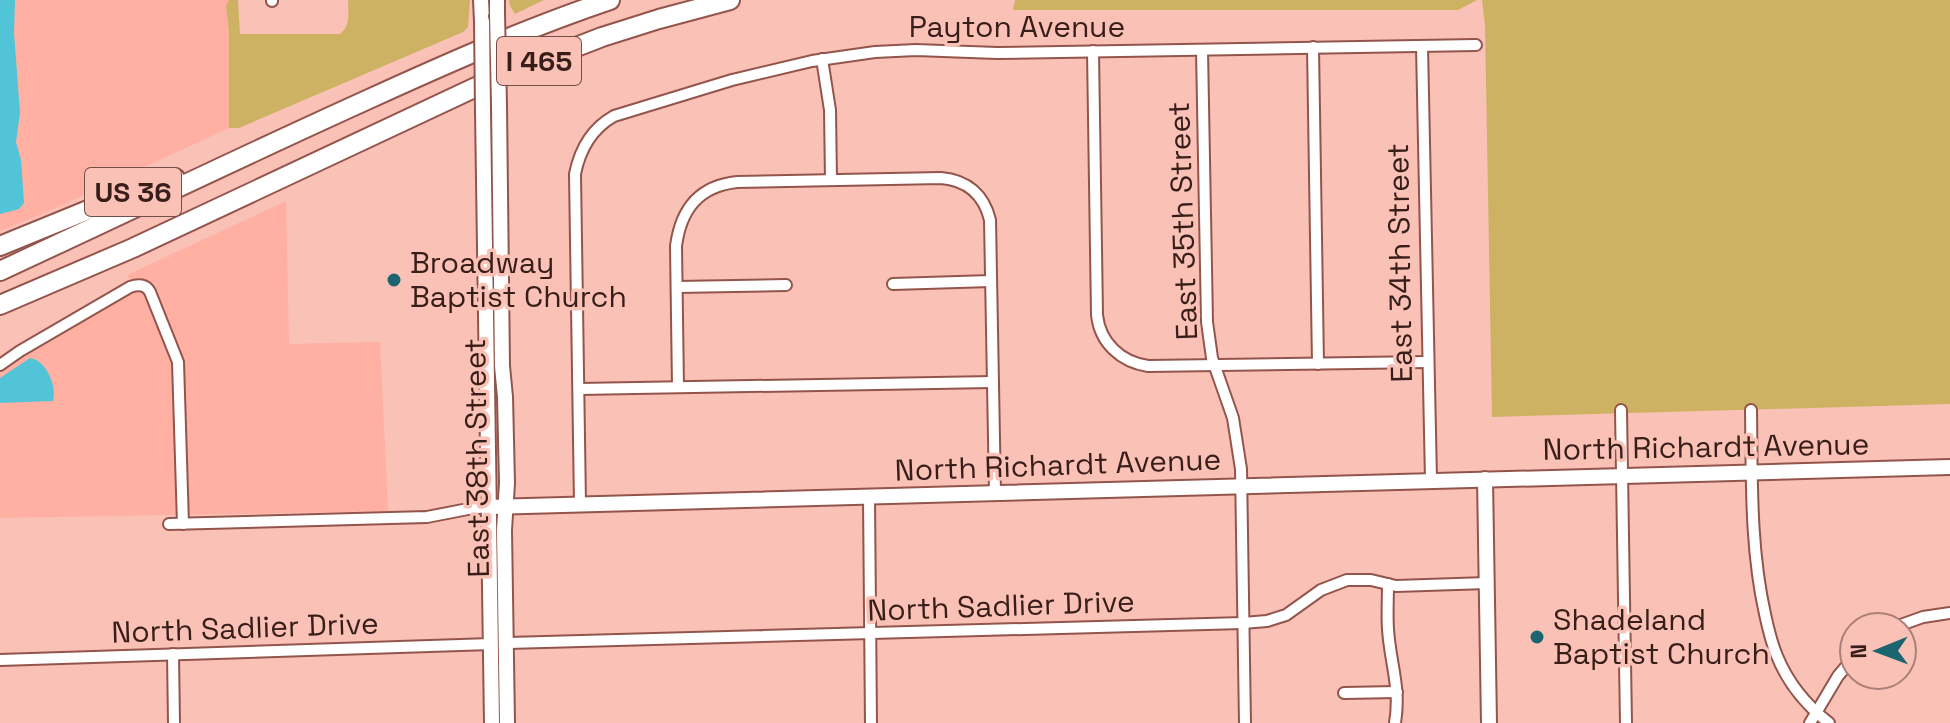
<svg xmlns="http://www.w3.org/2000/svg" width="1950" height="723" font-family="'Space Grotesk',sans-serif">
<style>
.built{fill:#ffb0a2}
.green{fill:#ceb263}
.water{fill:#52c4d7}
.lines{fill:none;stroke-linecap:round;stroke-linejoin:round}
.street-casing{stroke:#93554b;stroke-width:14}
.secondary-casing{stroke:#93554b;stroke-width:18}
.highway-casing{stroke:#93554b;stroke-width:22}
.street{stroke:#fff;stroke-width:10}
.secondary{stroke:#fff;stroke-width:14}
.highway{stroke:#fff;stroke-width:18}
.secondary-bridge-casing{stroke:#93554b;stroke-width:18;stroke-linecap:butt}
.secondary-bridge{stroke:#fff;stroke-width:14}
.poi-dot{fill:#1b6571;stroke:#fac1b7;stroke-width:3}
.labels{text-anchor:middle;stroke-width:7;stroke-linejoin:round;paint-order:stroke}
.shield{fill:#fac1b7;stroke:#724f48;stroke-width:2}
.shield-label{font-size:28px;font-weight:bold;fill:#381e19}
.street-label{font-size:30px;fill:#381e19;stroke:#fac1b7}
.poi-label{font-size:30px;fill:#381e19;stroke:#fac1b7;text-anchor:start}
</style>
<rect width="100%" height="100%" fill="#fac1b7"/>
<g class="built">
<polygon points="0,0 229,0 226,6 229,33 229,128 54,209 0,231"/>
<polygon points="286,201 289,344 380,342 388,511 0,518 0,374 27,355 136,291 127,275"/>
</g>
<g class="green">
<path d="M229,0h9l2,34h100c11,-8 8,-22 8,-34h122l-2,27 -5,5 -224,96h-10v-95l-3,-27z"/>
<polygon points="509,0 544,0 515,14 510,6"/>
<polygon points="1015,0 1477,0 1458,10 1013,10"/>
<polygon points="1482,0 1950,0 1950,404 1492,417 1485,26"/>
</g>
<g class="water">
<polygon points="0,0 15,0 14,33 20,113 16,142 21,160 24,203 19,209 0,214"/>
<path d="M30,358c16,2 27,28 23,43l-53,2v-25z"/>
</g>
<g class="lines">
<g class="street-casing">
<g id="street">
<polyline points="272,1 272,0"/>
<polyline points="1422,46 1431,480"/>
<polyline points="1313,47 1318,364"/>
<polyline points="1202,50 1207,322 1212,358 1233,418 1241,469 1245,723"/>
<path d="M1093,51l4,264c3,28 24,47 51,51l280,-4"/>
<polyline points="822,59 830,110 831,180"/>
<polyline points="893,284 991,281"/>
<polyline points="677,287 786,285"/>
<path d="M0,365l20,-14 110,-64c8,-3 16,-3 20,5l28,70 5,162"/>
<path d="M678,387l-2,-141c5,-37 23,-60 61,-64l204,-4c26,2 43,17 49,42l5,273"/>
<polyline points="579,389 993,382"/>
<polyline points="1621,410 1626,723"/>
<path d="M1751,410c1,68 -1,137 14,204 3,14 6,28 12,42 11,27 29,49 52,67"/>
<polyline points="869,497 871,723"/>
<path d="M580,504l-5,-330c5,-25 16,-45 39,-58l118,-36 80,-19 63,-9 41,-2 81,3 479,-8"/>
<polyline points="169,524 427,517 468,509 488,507"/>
<path d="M1388,584c0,15 -1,30 0,45 2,34 13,58 7,94"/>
<polyline points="1895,627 1923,617 1950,613"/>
<polyline points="506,643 1243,623 1267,621 1286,615 1321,590 1347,580 1371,580 1396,586 1487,583"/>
<polyline points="173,654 174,723"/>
<polyline points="0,660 491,644"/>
<polyline points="1344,693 1397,692"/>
<polyline points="1810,723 1838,676 1854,657"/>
</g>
</g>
<g class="secondary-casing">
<g id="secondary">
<polyline points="481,0 482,21"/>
<polyline points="497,0 497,14"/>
<polyline points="499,105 502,366 505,397 507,483 504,530 507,723"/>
<polyline points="483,111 492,723"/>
<polyline points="1485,479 1489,723"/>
<polyline points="488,507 1950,467"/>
</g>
</g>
<g class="highway-casing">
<g id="highway">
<polyline points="0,246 115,199 175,178"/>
<path d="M0,271c123,-57 245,-116 369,-172 79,-36 158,-71 241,-99"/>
<polyline points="0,305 133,248 491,80 602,37 659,19 730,0"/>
</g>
</g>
<use href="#street" class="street"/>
<use href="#secondary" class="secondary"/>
<use href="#highway" class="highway"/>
<g class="secondary-bridge-casing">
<g id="secondary-bridge">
<polyline points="497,14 499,105"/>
<polyline points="482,21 483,111"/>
</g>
</g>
<use href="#secondary-bridge" class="secondary-bridge"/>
</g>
<g class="poi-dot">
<circle cx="394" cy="280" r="8"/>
<circle cx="1537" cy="637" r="8"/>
</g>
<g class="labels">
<g class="shield">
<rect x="497" y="37" width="84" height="48" rx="6"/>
<rect x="85" y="168" width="96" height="48" rx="6"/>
</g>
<g class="shield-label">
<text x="539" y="71">I 465</text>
<text x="133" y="202">US 36</text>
</g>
<g class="street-label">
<text x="1017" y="37">Payton Avenue</text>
<text transform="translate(1183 221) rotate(-92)" y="10">East 35th Street</text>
<text transform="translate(1400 263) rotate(-91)" y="10">East 34th Street</text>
<text transform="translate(1706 447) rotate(-1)" y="10">North Richardt Avenue</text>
<text transform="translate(477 458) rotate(-91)" y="10">East 38th Street</text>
<text transform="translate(1058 465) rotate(-2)" y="10">North Richardt Avenue</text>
<text transform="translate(1001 606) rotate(-2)" y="10">North Sadlier Drive</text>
<text transform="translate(245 628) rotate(-2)" y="10">North Sadlier Drive</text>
</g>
<g class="poi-label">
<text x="410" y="273">Broadway<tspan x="410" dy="34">Baptist Church</tspan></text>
<text x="1553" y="630">Shadeland<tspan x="1553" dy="34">Baptist Church</tspan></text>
</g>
</g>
<g transform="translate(1878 651) rotate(269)"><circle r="38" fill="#fac1b7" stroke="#ac8078" stroke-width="2"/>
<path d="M0-6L14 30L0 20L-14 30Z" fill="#1b6571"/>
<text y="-12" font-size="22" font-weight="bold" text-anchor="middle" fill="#381e19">N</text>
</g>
</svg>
